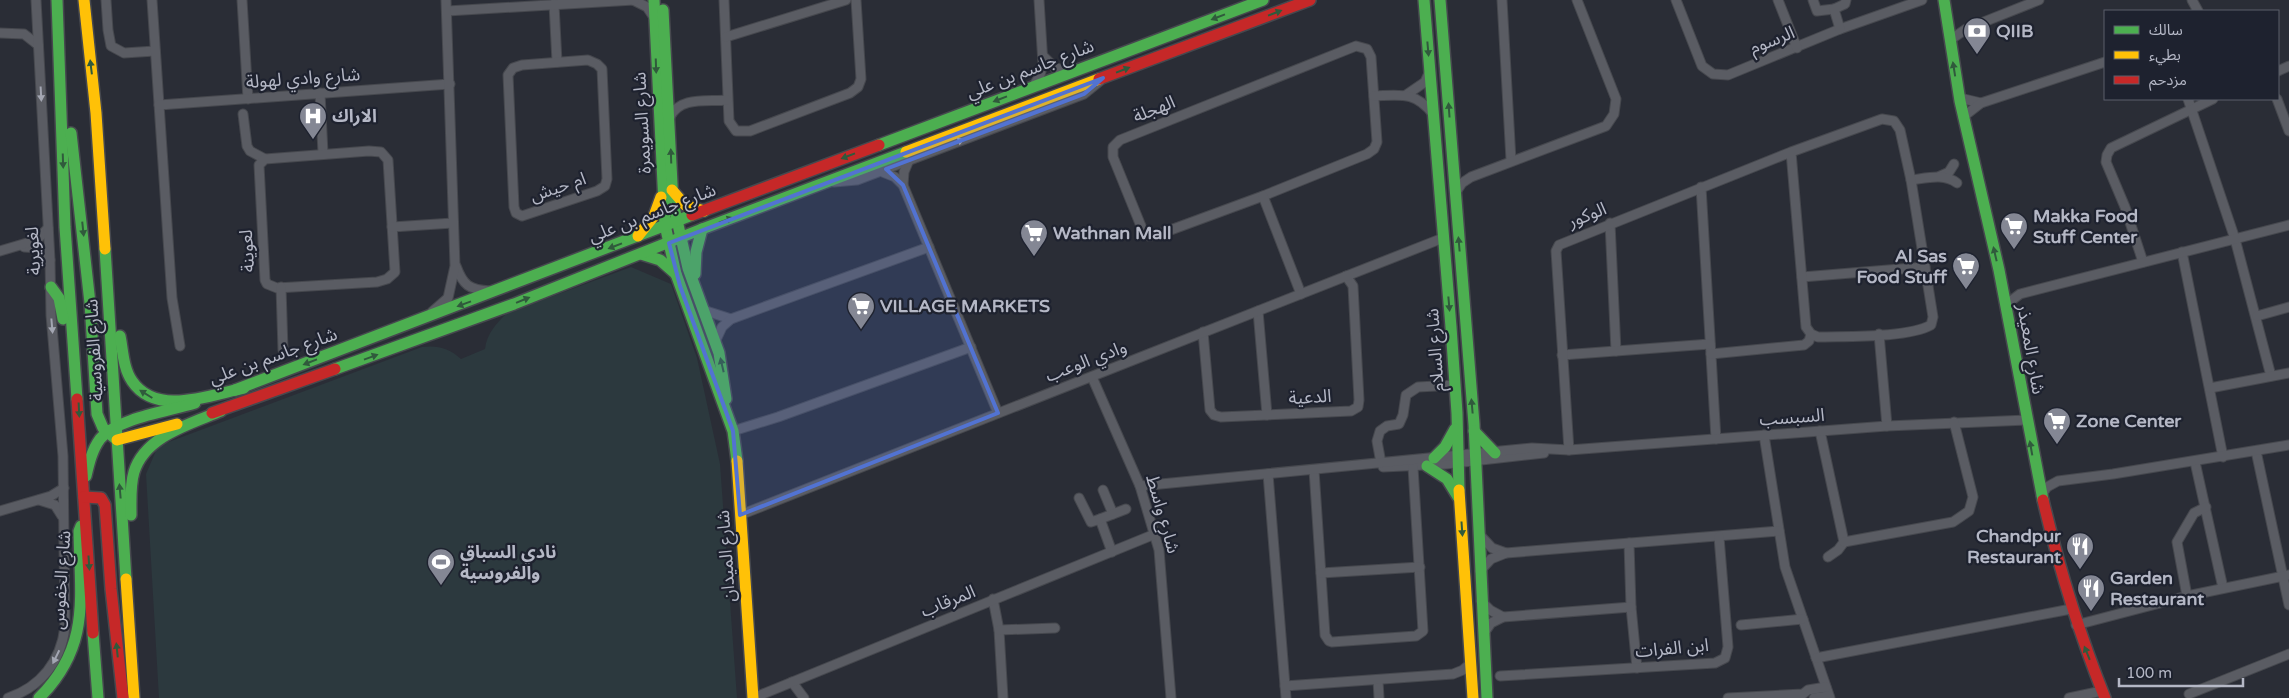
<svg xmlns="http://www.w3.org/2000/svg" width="2289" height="698" font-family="'Varela Round','Noto Sans Arabic',sans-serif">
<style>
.green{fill:#2c393e}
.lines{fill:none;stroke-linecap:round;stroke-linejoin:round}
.street-casing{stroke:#46484e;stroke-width:11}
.fast-casing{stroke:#46484e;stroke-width:14}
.slow-casing{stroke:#46484e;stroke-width:14}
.jam-casing{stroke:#46484e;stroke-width:14}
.street{stroke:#5a5c63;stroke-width:9}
.fast{stroke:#4caf50;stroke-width:11}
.slow{stroke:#ffc107;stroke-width:11}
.jam{stroke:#c62828;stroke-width:11}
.oneway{fill:#305a3c}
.oneway2{fill:#a3a6b2}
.marked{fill:#5273d2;fill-opacity:0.2;stroke:#5273d2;stroke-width:4;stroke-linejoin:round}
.labels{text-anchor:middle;stroke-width:4.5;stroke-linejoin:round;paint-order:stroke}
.poi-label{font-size:18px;font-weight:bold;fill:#b5b8c6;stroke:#1e222f;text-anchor:start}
.street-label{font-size:18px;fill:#b5b8c6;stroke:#1e222f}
</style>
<rect width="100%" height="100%" fill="#2a2d36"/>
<path class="green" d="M631,267l40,17 26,74 23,106 17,234h-578l-13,-224 12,-28 264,-99c16,-2 27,1 39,12l24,-10c2,-16 11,-25 22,-36z"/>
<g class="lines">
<g class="street-casing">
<g id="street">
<polyline points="106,0 108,30 111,46 124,53 155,51"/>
<polyline points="152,0 172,298 180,346"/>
<polyline points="242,0 248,99"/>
<polyline points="633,0 647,7 655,19"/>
<polyline points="724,0 729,121 736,131 750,131 850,93 858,87 861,79 856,0"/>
<polyline points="1502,0 1511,160"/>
<polyline points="1676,0 1702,66 1713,74 1728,75 1840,29 1922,0"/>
<polyline points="1778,0 1797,48"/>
<polyline points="1813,0 1817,11 1834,9"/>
<polyline points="2192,0 2198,11"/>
<polyline points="554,4 557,62"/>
<polyline points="447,11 634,0"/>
<polyline points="1840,29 1834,9 1845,4 1846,0"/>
<polyline points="0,33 24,34 38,45"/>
<polyline points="726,37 846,0"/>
<polyline points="1950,40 1966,29 2039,0"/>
<polygon points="1356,46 1367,49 1371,57 1377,142 1374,149 1367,154 1263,196 1157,235 1149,236 1143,231 1113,157 1113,147 1120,140"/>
<polyline points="1043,56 1055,68 1072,71"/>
<polygon points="588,60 597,64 602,69 607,179 605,186 597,191 522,216 516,213 514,207 508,75 513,68 522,65"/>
<polyline points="2278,71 2289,66"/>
<polyline points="1033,87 1040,75 1043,64 1039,0"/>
<polyline points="320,93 323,153"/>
<polyline points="1406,95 1425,82 1429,73"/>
<path d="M1374,96c27,-1 41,-5 59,18"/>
<polyline points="1960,98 1981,103"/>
<polyline points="2188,99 2235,239 2271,376"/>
<polyline points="2277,99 2289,131"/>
<polyline points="159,105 450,84"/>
<polyline points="243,114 247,146 250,151 265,159"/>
<path d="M670,117c10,-21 37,-15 57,-17"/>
<polyline points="1963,117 1981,103 2105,62"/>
<polygon points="369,151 381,152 388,160 395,272 387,279 377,282 277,288 267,284 265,280 259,165 265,159"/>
<polyline points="880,171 895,177 903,185 998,413"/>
<polyline points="1940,176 1949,172 1954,164"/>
<path d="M1911,180c16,-2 33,-7 46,3"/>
<polyline points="834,182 857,180 1084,94 1100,81"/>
<polyline points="903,185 904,172 909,160"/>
<polyline points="1701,187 1716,439"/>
<polyline points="1456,192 1462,183 1471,177 1606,126 1614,114 1616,99 1577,0"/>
<polyline points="1263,196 1301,294"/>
<polyline points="1610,223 1616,351"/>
<polyline points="392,227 453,223"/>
<polyline points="24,247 38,248 50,260"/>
<polyline points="0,251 37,240 48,228"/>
<polyline points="2182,252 2223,457"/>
<polyline points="2143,262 2125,207 2106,162 2107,155 2111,148 2213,99"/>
<path d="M456,266c7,19 13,24 34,25"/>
<polyline points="1802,277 1925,267"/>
<polyline points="281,287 283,350"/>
<polyline points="2007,308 2012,300 2020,294 2289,225"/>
<polyline points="703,310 731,319"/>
<polyline points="1258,311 1267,415"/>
<polyline points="432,312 448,298 455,266 446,0"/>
<polyline points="2257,316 2289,307"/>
<polyline points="1203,332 1210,410 1214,415 1221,417 1351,411 1358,407 1359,400 1353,286 1346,276"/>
<polyline points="1879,334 1887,426"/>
<polyline points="715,342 722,327 731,319 929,247"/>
<polyline points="1711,354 1804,345 1809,341 1811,334"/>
<polyline points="1562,355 1710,344"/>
<polyline points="1092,377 1140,486 1159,550 1171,698"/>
<polyline points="2210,388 2289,373"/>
<polyline points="733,431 778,417 971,347"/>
<polyline points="1820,431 1844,542 1838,550 1828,557"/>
<polyline points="1764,435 1785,567 1830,698"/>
<path d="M1569,450l-13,-199 3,-6 232,-93 15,175 5,7 7,3c28,-1 90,1 113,-12l2,-8 -22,-137 -11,-50 -6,-9 -12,-2 -91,33"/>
<polyline points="2256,451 2289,605"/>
<polyline points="2195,462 2223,588"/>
<polyline points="1381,463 1377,441 1380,431 1387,426 1399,424 1403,415 1406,395 1418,387 1455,385"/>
<polyline points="1383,467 1446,464 1544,453"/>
<polyline points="1314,470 1325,635 1329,641 1332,642 1416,636 1423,631 1413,467"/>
<polyline points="1268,474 1286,698"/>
<polyline points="1140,486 1532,448 1569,450 1887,426 2027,420"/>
<polyline points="1103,490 1113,514"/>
<polyline points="2041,496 2047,487 2058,481 2113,474 2289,445"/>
<polyline points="1079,498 1091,522 1100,519 1112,552"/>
<polyline points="39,500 55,505 62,516"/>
<polyline points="0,511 51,496 64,488"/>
<polyline points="740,515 1443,238"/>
<polyline points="1100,519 1126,509"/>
<polyline points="1479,534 1492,548 1506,553"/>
<polyline points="1844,542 1953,522 1969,511 1973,497 1954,422"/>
<polyline points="1629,543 1631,607 1637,668"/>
<polyline points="1480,571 1491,559 1506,553 1779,531"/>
<polyline points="1321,573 1420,567"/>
<polyline points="2187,596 2177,542 2194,513 2206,507"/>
<polyline points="993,599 999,630 1003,698"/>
<polyline points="1481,601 1490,610 1503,617"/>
<polyline points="1741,625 1803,619"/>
<polyline points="2076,625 2187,596 2289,575"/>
<polyline points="999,630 1055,628"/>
<polyline points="1484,633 1491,623 1503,617 1631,607"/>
<polyline points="1816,658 2071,609"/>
<polyline points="1500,676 1715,663 1725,658 1728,647 1719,537"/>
<polyline points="1378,680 1379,698"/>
<polyline points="792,682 804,698"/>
<polyline points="1285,686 1453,674 1463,670 1471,663"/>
<polyline points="2189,694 2289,654"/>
<path d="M8,698c33,-11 53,-37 57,-71l-2,-171 -12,-141 -1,-55 -14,-260"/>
<polyline points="753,698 1155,534"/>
<polyline points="1728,698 1803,694 1808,690 1826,687"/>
<polyline points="1814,698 1829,696"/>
<polyline points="2069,698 2102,691"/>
</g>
</g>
<g class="fast-casing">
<g id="fast">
<polyline points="57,0 65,227 77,399"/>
<polyline points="654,0 665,225 676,274 733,431 737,461"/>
<polyline points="1424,0 1451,327 1457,413 1459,490"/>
<polyline points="1440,0 1474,424 1487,698"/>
<polyline points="1944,0 1960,101 1999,270 2043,500"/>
<polyline points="663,10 673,203 688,268 719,353 726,399"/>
<polyline points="71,133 90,303 97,414 103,428 117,440"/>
<polyline points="879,145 1263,0"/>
<polyline points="105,249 126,579"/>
<polyline points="641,254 660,260 676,274"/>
<polyline points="695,274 696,252 702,229"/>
<polyline points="51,287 59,298 63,319"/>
<path d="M120,336c3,14 3,32 12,45 24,36 78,14 112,7"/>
<polyline points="335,369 514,304 702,229 906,152"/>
<polyline points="235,390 692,215"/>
<polyline points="1474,431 1495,453"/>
<polyline points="1434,458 1445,447 1455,429"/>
<polyline points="1427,466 1447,479 1458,497"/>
<path d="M86,476c3,-13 6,-26 14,-37 17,-21 70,-28 95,-36"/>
<path d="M131,515c0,-14 -1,-30 3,-43 11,-36 56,-48 87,-61"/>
<polyline points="93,633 98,698"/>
<path d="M39,698c52,-52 41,-100 40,-167l2,-5"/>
</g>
</g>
<g class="slow-casing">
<g id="slow">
<polyline points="84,0 96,113 105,249"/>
<polyline points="906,152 1099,79"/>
<polyline points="672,190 685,205 704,211"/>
<polyline points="638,236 654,216 661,197"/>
<polyline points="117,440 177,424"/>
<polyline points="737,461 753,698"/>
<polyline points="1459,490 1473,698"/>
<polyline points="126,579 134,698"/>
</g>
</g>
<g class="jam-casing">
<g id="jam">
<polyline points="1099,79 1310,0"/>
<polyline points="692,215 879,145"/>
<polyline points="77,399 93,633"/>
<polyline points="212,413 335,369"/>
<polyline points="84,497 101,498 105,505 111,589 123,698"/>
<path d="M2043,500c16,68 36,133 62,198"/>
</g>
</g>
<use href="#street" class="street"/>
<use href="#fast" class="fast"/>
<use href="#slow" class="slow"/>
<use href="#jam" class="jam"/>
</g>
<defs><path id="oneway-solid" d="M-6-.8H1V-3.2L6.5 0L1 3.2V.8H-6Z" transform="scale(1.25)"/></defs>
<g class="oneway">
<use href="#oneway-solid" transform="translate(1275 13) rotate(-21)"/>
<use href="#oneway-solid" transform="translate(1218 17) rotate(159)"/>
<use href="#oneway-solid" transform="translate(1428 49) rotate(85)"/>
<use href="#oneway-solid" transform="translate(656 66) rotate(88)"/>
<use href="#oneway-solid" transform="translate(91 67) rotate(-97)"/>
<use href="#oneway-solid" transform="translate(1954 69) rotate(-99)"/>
<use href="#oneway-solid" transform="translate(1123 70) rotate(-21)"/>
<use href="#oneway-solid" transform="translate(1000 99) rotate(159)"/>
<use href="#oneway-solid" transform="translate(1449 110) rotate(-94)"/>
<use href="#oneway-solid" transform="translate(671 156) rotate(-92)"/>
<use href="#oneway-solid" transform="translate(848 156) rotate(159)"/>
<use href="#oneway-solid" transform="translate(63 161) rotate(88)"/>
<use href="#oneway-solid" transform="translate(726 220) rotate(-20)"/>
<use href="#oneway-solid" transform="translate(83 229) rotate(84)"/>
<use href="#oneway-solid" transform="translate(1459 244) rotate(-95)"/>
<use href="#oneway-solid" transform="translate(615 246) rotate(159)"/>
<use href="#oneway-solid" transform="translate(1995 254) rotate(-103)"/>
<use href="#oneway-solid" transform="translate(523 300) rotate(-22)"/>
<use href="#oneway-solid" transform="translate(464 304) rotate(160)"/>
<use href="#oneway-solid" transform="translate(1449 304) rotate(85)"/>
<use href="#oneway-solid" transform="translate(371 357) rotate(-20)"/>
<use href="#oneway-solid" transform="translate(310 362) rotate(159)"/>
<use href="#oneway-solid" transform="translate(722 365) rotate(-103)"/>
<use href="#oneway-solid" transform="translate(146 394) rotate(-148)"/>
<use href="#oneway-solid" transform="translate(1472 406) rotate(-95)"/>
<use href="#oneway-solid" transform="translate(79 410) rotate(87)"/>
<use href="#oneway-solid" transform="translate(2031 448) rotate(-100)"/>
<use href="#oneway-solid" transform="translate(120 491) rotate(-95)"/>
<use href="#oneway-solid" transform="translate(1462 529) rotate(86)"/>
<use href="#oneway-solid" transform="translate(89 563) rotate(86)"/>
<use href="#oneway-solid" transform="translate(117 650) rotate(-96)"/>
<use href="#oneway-solid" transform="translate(2087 653) rotate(-112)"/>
</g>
<g class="oneway2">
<use href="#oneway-solid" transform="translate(41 94) rotate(87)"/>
<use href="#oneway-solid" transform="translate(957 142) rotate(-21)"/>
<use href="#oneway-solid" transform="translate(52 326) rotate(85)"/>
<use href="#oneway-solid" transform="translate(56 657) rotate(116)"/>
</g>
<path class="marked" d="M1103,78l-19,16 -198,75 17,16 95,228 -258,102 -7,-84 -53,-145 -11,-43z"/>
<defs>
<g id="bank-pin" transform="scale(1.4375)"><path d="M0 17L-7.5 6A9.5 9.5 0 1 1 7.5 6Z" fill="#848794" stroke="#1e222f"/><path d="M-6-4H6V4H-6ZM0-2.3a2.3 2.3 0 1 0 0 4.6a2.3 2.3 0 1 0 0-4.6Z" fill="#fff"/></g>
<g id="hospital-pin" transform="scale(1.4375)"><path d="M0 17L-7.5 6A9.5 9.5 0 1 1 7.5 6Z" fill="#848794" stroke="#1e222f"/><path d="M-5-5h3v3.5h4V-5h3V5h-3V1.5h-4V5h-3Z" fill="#fff"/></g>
<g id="supermarket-pin" transform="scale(1.4375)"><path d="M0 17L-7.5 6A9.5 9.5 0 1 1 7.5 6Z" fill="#848794" stroke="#1e222f"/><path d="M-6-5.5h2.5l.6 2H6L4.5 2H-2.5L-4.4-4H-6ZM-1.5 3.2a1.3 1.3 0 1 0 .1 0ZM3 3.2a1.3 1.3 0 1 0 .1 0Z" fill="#fff"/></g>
<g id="restaurant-pin" transform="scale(1.4375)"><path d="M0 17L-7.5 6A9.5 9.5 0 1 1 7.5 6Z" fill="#848794" stroke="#1e222f"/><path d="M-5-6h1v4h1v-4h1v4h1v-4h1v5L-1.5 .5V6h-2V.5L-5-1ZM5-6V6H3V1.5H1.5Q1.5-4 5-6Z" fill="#fff"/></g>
<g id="stadium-pin" transform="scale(1.4375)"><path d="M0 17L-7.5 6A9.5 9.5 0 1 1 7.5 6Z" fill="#848794" stroke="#1e222f"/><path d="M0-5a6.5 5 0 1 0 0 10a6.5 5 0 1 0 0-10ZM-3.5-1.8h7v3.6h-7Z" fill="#fff"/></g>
</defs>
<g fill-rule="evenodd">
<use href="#bank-pin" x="1977" y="31"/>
<use href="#hospital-pin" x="313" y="116"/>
<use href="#supermarket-pin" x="2014" y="226"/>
<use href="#supermarket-pin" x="1034" y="233"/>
<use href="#supermarket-pin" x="1966" y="266"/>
<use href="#supermarket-pin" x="861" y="306"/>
<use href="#supermarket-pin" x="2057" y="421"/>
<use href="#restaurant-pin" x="2080" y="546"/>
<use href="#stadium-pin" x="441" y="562"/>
<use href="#restaurant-pin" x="2091" y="588"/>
</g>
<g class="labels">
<g class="poi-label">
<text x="1996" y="37">QIIB</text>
<text x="332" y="122">الاراك</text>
<text x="2033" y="222">Makka Food<tspan x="2033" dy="21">Stuff Center</tspan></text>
<text x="1053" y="239">Wathnan Mall</text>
<text x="1947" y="262" text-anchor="end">Al Sas<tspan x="1947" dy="21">Food Stuff</tspan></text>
<text x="880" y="312">VILLAGE MARKETS</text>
<text x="2076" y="427">Zone Center</text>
<text x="2061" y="542" text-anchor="end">Chandpur<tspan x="2061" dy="21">Restaurant</tspan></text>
<text x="460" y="558">نادي السباق<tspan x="460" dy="21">والفروسية</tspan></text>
<text x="2110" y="584">Garden<tspan x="2110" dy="21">Restaurant</tspan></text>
</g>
<g class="street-label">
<text transform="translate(1772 40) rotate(-22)" y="6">الرسوم</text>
<text transform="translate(1030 69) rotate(-21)" y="6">شارع جاسم بن علي</text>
<text transform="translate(303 78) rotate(-4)" y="6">شارع وادي لهولة</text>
<text transform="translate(1154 109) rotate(-22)" y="6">الهجلة</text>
<text transform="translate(642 123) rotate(-93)" y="6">شارع السويمرة</text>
<text transform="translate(558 187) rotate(-19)" y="6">ام حيش</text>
<text transform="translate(652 213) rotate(-21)" y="6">شارع جاسم بن علي</text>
<text transform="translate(1587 215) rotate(-22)" y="6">الوكور</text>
<text transform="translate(33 251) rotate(-93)" y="6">لغويرية</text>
<text transform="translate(247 251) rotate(-93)" y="6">لعوينة</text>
<text transform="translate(2031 349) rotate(80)" y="6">شارع المعيذر</text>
<text transform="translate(94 350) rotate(-93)" y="6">شارع الفروسية</text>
<text transform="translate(1435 350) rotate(-94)" y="6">شارع السلام</text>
<text transform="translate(273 356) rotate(-20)" y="6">شارع جاسم بن علي</text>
<text transform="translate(1086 361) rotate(-21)" y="6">وادي الوعب</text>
<text transform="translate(1310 397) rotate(-3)" y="6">الدعية</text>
<text transform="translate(1792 417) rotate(-4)" y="6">السبسب</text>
<text transform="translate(1163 514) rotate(74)" y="6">شارع واسط</text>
<text transform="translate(726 556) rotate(-94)" y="6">شارع الميدان</text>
<text transform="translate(61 580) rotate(-86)" y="6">شارع الخفوس</text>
<text transform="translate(948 601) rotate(-22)" y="6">المرقاب</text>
<text transform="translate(1672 648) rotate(-5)" y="6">ابن الفرات</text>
</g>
</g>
<rect x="2104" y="10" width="175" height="90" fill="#1e222f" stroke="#5a5e6b"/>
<rect x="2114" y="26" width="25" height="8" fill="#4caf50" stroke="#5a5e6b"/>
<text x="2149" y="35" font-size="15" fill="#b5b8c6">سالك</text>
<rect x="2114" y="51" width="25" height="8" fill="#ffc107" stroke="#5a5e6b"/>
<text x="2149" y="60" font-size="15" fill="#b5b8c6">بطيء</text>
<rect x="2114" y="76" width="25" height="8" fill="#c62828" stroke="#5a5e6b"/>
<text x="2149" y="85" font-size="15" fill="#b5b8c6">مزدحم</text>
<path d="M2119 678v8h124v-8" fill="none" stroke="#b5b8c6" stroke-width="2.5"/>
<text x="2126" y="678" font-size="15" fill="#b5b8c6" stroke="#1e222f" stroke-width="4" paint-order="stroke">100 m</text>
</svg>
